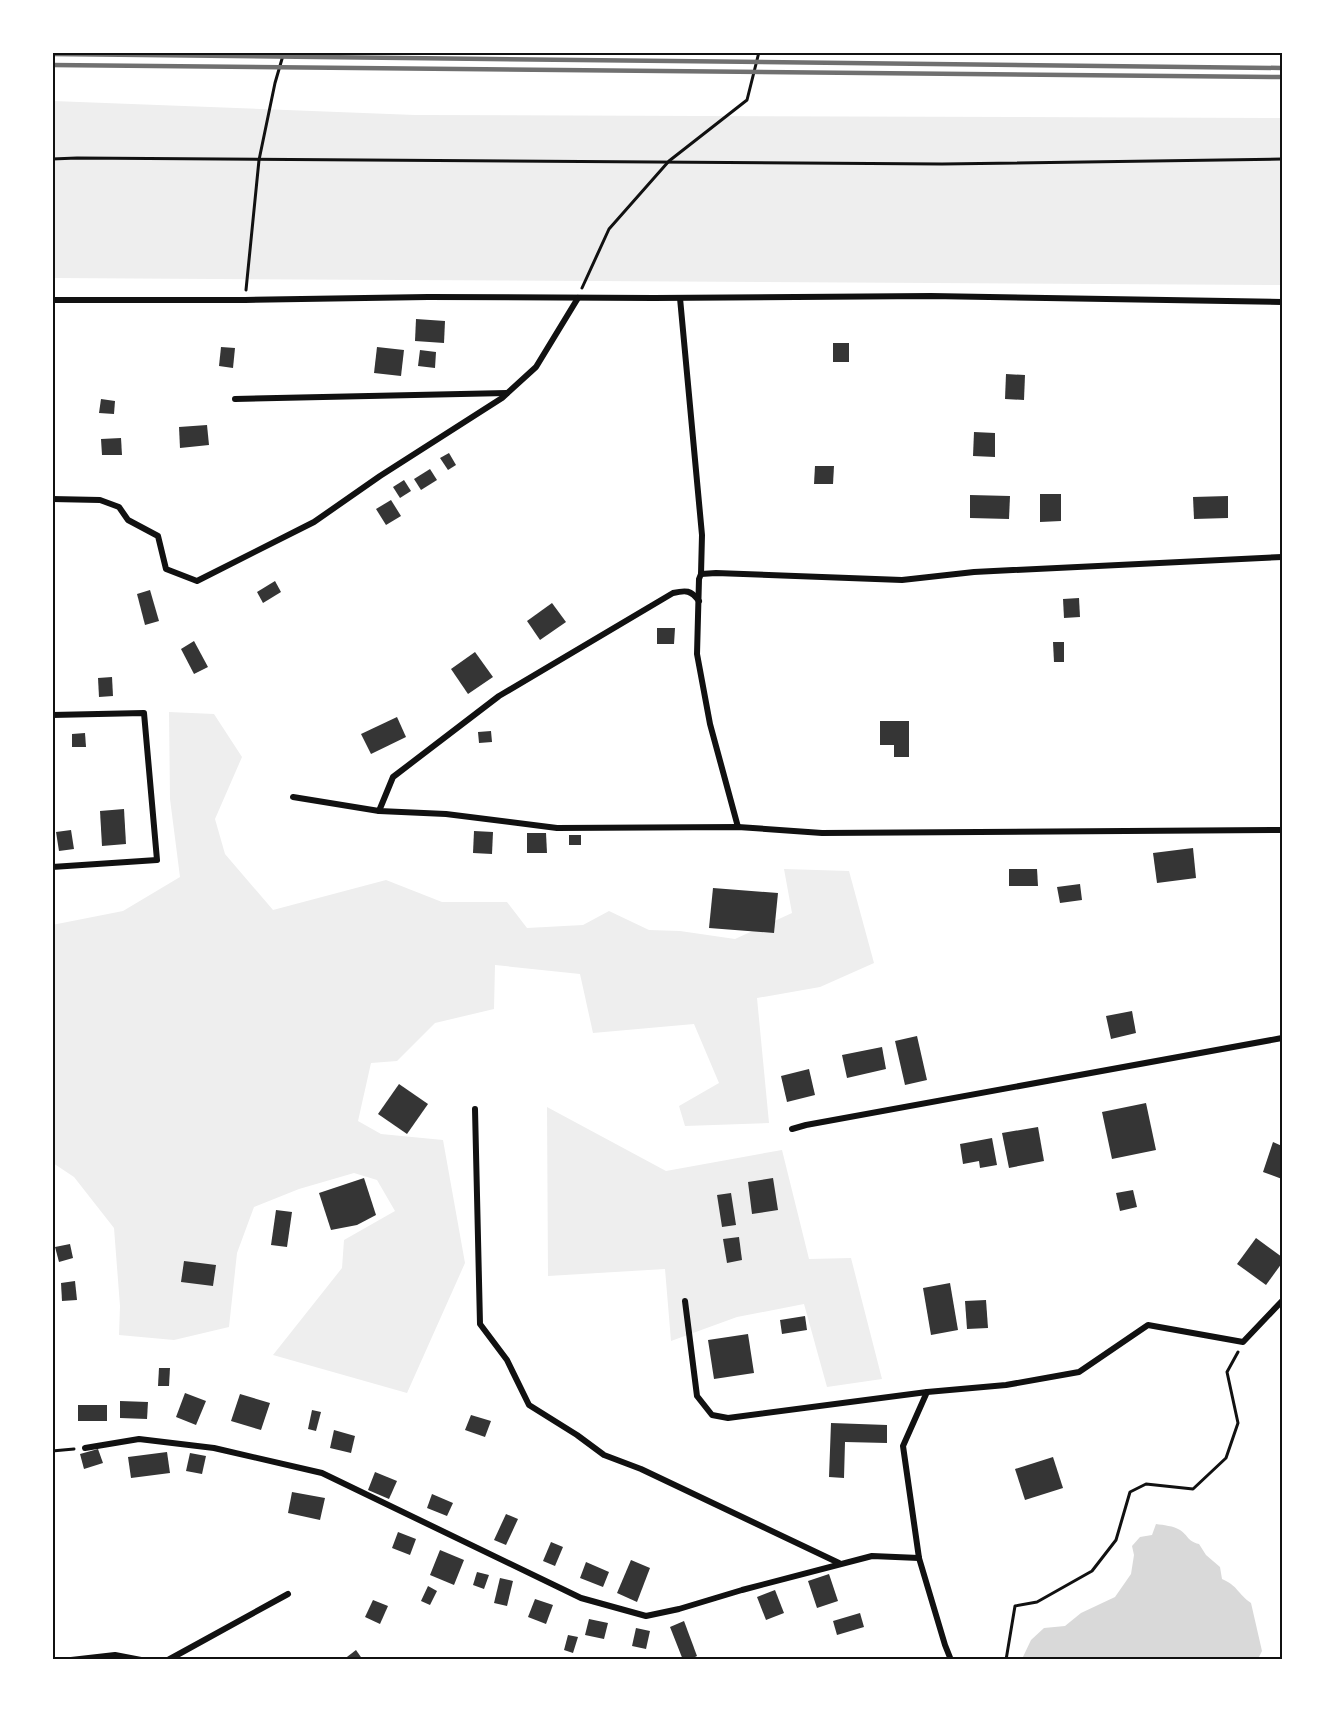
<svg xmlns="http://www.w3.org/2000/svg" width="1335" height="1712" font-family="'Noto Sans',sans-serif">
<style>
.green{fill:#eee}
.water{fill:#d9d9d9}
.building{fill:#353535}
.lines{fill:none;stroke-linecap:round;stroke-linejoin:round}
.path{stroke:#111;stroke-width:3}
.minor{stroke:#111;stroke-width:6}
.rail{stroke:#707070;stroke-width:4.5}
.neatline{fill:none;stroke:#111;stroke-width:2}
</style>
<rect width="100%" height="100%" fill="#fff"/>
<g class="green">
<polygon points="53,101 415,115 1282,118 1282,285 53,278"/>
<polygon points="169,712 214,714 242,757 215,819 225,854 273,910 386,880 442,902 507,902 527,928 583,925 609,911 649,930 680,931 735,939 792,913 784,869 849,871 874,963 820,987 757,998 769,1123 685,1126 679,1106 719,1083 694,1024 593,1033 580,974 495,965 494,1009 435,1023 397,1061 371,1063 358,1121 381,1134 443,1140 465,1263 407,1393 273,1355 342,1268 344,1240 395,1211 377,1180 354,1173 299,1189 254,1207 237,1253 229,1327 174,1340 119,1335 120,1306 114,1228 74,1177 53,1163 52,925 123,911 180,877 170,799"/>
<polygon points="547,1107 666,1171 782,1150 809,1259 851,1258 882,1379 827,1387 804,1304 737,1317 671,1341 665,1269 548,1276"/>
</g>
<path class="water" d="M1156,1524c7,1 18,2 24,6 8,5 7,11 19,14l7,11 14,12 2,12c15,6 16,15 29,24l11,48 -4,8h-236l9,-19 13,-12 21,-2 16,-13 34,-16 16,-23 3,-19 -2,-9 8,-9 12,-2z"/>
<g class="building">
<polygon points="416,319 445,321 444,343 415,341"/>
<rect x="833" y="343" width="16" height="19"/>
<polygon points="221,347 235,348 233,368 219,366"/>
<polygon points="377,347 404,350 401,376 374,373"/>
<polygon points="420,350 436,352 435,368 418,366"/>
<polygon points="1006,374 1025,375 1024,400 1005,399"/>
<polygon points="101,399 115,401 114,414 99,413"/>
<polygon points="207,425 209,445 180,448 179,427"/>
<polygon points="974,432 995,433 995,457 973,456"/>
<polygon points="121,438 122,455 102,455 101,439"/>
<polygon points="449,453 456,465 448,470 440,458"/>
<polygon points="815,466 834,466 833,484 814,484"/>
<polygon points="430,469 437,480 421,490 414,479"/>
<polygon points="404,480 411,491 400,498 393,487"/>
<polygon points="1040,494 1061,494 1061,521 1040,522"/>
<polygon points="970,495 1010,496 1009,519 970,518"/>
<polygon points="1228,496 1228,518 1194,519 1193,497"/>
<polygon points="391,500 401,516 386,525 376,509"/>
<polygon points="275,581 281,592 263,603 257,592"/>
<polygon points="150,590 159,621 145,625 137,594"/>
<polygon points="1079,598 1080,617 1064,618 1063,599"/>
<polygon points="552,603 566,622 540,640 527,621"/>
<polygon points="657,628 675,628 674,644 657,644"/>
<polygon points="194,641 208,667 194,674 181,649"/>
<polygon points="1053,642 1064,642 1064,662 1054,662"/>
<polygon points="475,652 493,677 468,694 451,669"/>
<polygon points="112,677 113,696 99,697 98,678"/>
<polygon points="397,717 406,737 371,754 361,734"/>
<polygon points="880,721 909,721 909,757 894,757 894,745 880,745"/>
<polygon points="491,731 492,742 479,743 478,732"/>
<polygon points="85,733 86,747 72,747 72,734"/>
<polygon points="124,809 126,844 102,846 100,811"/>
<polygon points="71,830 74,849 59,851 56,832"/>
<polygon points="474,831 493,832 492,854 473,853"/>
<polygon points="527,833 546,833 547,853 527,853"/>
<rect x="569" y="835" width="12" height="10"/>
<polygon points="1193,848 1196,878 1157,883 1153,853"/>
<polygon points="1009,869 1037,869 1038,886 1009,886"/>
<polygon points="1080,884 1082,900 1060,903 1057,887"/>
<polygon points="713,888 778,893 774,933 709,928"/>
<polygon points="1132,1011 1136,1033 1111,1039 1106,1016"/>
<polygon points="917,1036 927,1080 905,1085 895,1041"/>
<polygon points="882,1047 886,1069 847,1078 842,1055"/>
<polygon points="809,1069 815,1095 787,1102 781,1076"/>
<polygon points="399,1084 428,1104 407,1134 378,1114"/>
<polygon points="1146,1103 1156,1150 1112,1159 1102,1112"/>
<polygon points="1038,1127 1044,1161 1009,1168 1002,1133"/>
<polygon points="992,1138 997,1165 980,1168 979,1161 963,1164 960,1144"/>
<polygon points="1273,1142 1282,1146 1282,1179 1263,1172"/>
<polygon points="364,1178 376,1215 357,1225 331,1230 319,1193"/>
<polygon points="773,1178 778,1210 752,1214 748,1182"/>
<polygon points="1133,1190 1137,1207 1120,1211 1116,1193"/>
<polygon points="731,1193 736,1225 722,1227 717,1195"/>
<polygon points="276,1210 292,1212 287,1247 271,1245"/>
<polygon points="739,1237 742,1260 727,1263 723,1239"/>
<polygon points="1256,1238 1282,1257 1282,1263 1266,1285 1237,1264"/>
<polygon points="70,1244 73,1258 59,1262 55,1247"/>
<polygon points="184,1261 216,1265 213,1286 181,1282"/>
<polygon points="75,1281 77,1300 62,1301 61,1283"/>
<polygon points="950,1283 958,1330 931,1335 923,1288"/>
<polygon points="986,1300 988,1328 967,1329 965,1301"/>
<polygon points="805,1316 807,1330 782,1334 780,1320"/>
<polygon points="748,1334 754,1373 714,1379 708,1340"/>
<polygon points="159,1368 170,1368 169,1386 158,1386"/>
<polygon points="185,1393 206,1401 196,1425 176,1417"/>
<polygon points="240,1394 270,1403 261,1430 231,1421"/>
<polygon points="120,1401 148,1402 147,1419 120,1418"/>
<rect x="78" y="1405" width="29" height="16"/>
<polygon points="312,1410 321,1412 316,1431 308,1429"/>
<polygon points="471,1415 491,1421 485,1437 465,1430"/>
<polygon points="831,1423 887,1425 887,1443 845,1442 844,1478 829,1477"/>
<polygon points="334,1430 355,1436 351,1453 330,1448"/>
<polygon points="98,1449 103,1463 84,1469 80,1454"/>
<polygon points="167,1452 170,1473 131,1478 128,1457"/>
<polygon points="190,1453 206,1456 202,1474 186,1471"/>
<polygon points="1053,1457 1063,1488 1025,1500 1015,1469"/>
<polygon points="375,1472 397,1481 389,1499 368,1490"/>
<polygon points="292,1492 325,1498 320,1520 288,1513"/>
<polygon points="432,1494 453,1503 447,1516 427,1508"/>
<polygon points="506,1514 518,1519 506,1545 494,1540"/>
<polygon points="398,1532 416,1539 410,1555 392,1548"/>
<polygon points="551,1542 563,1547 555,1566 543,1561"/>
<polygon points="440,1550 464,1560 454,1585 430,1575"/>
<polygon points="631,1560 650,1568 637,1602 617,1593"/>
<polygon points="586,1562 609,1572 603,1587 580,1578"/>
<polygon points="477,1572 489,1575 484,1589 473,1585"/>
<polygon points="829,1574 838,1601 817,1608 808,1581"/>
<polygon points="500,1578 513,1581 507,1606 494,1603"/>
<polygon points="428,1586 437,1591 430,1605 421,1601"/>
<polygon points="775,1590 784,1613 766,1620 757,1597"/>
<polygon points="535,1599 553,1605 546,1624 528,1617"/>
<polygon points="373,1600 388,1606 380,1624 365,1617"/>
<polygon points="860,1613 864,1627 837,1635 833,1621"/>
<polygon points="589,1619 608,1623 604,1639 585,1635"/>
<polygon points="684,1621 697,1656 689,1660 683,1660 670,1627"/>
<polygon points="636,1628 650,1631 646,1649 632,1646"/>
<polygon points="568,1635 578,1637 573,1653 564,1650"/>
<polygon points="356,1650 363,1660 343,1660"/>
</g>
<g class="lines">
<g class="path">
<polyline points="52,159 77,158 942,164 1282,159"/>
<polyline points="582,288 609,229 669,161 747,100 759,52"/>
<polyline points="246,290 259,160 275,83 284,52"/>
<polyline points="52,1451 74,1449"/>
<polyline points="1006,1660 1015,1606 1037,1602 1092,1571 1116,1540 1130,1492 1146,1484 1193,1489 1226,1458 1238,1423 1227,1372 1238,1352"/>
</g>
<g class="minor">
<polyline points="680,298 702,535 701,574 699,579 697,654 710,724 738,827"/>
<polyline points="52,300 245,300 428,297 654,298 931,296 1282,302"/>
<polyline points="235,399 507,393"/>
<polyline points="52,499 100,500 119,507 128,520 158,536 166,569 197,581 314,522 380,476 502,398 536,367 578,298"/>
<polyline points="701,574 716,573 902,580 974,572 1282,557"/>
<polyline points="52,715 144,713 157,860 52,867"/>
<polyline points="293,797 379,811 446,814 557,828 738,827 822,833 1282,830"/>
<path d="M379,811l14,-34 106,-81 174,-103c13,-3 18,-3 26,8"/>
<polyline points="475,1109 480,1324 507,1360 529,1405 577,1435 604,1455 641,1469 839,1563"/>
<polyline points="792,1129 806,1125 1282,1038"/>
<polyline points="685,1301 697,1396 712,1415 728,1418 927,1392 1006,1385 1079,1372 1148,1325 1243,1342 1282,1301"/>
<polyline points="927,1392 903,1446 919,1558 945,1645 951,1660"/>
<polyline points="85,1448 139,1439 214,1448 322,1473 581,1598 646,1616 679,1609 742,1590 872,1556 919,1558"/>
<polyline points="71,1660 115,1655 141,1660"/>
<polyline points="168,1660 288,1594"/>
</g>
<g class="rail">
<polyline points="52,54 1282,68"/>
<polyline points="52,65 1282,77"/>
</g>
</g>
<rect width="1335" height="1712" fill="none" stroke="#ffffff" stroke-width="108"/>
<rect x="54" y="54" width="1227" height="1604" class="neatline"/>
</svg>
